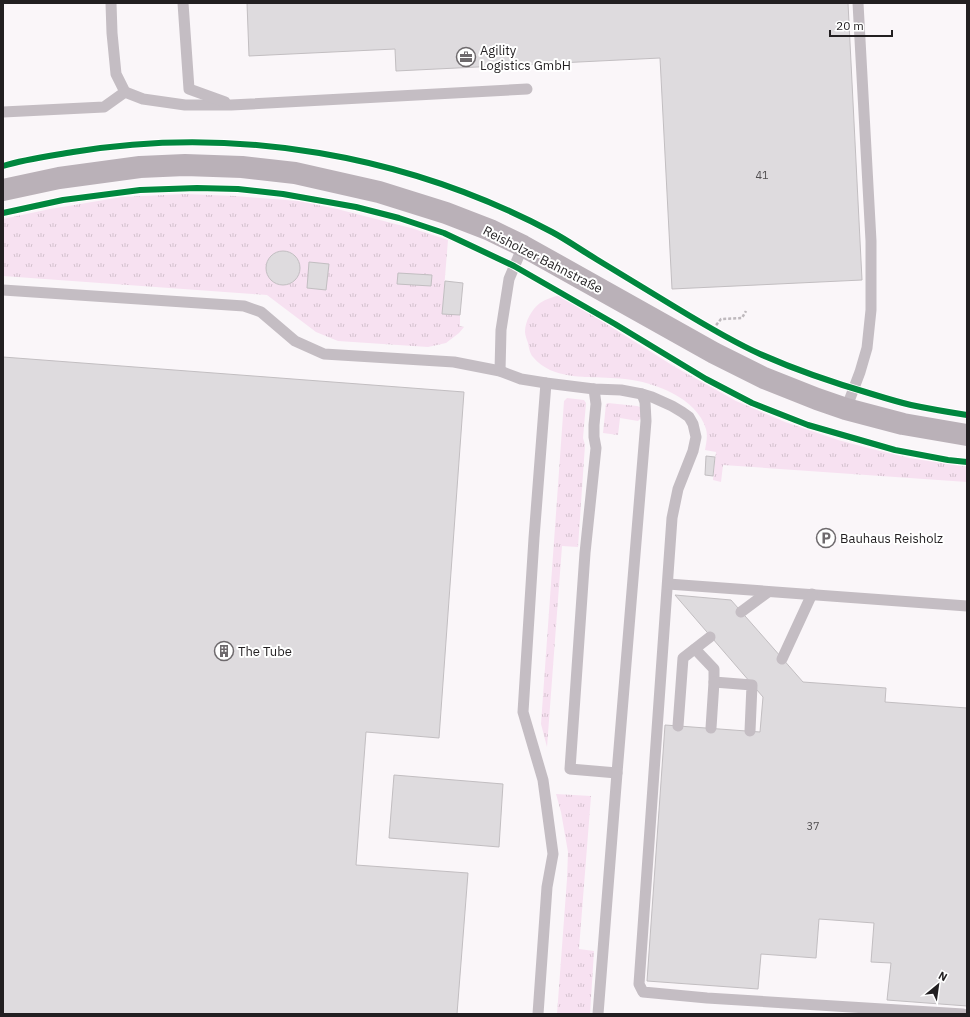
<svg xmlns="http://www.w3.org/2000/svg" width="970" height="1017" font-family="'IBM Plex Sans',sans-serif">
<style>
.grass{fill:url(#grass-tufts)}
.building{fill:#dedbde;stroke:#c2bec1}
.lines{fill:none;stroke-linecap:round;stroke-linejoin:round}
.path{stroke:#beb9bd;stroke-width:2.5;stroke-dasharray:3 2;stroke-linecap:butt}
.service{stroke:#c4bdc3;stroke-width:11}
.secondary{stroke:#bab1b8;stroke-width:22}
.cycleway-casing{stroke:#fff;stroke-width:8}
.cycleway{stroke:#00873e;stroke-width:6}
.labels{text-anchor:middle;stroke-width:4;stroke-linejoin:round;paint-order:stroke}
.number-label{font-size:11px;fill:#514e50}
.poi-label{font-size:13px;fill:#221f21;stroke:#fff;text-anchor:start}
.street-label{font-size:13px;fill:#221f21;stroke:#fff}
</style>
<defs>
<pattern id="grass-tufts" width="24" height="20" patternUnits="userSpaceOnUse"><rect width="24" height="20" fill="#f7e1f1"/><path d="M3 7l-1-3M5 7V3M7 7l1-3M15 17l-1-3M17 17v-4M19 17l1-3" fill="none" stroke="#d3c1ce"/></pattern>
</defs>
<rect width="100%" height="100%" fill="#faf6f9"/>
<g class="grass">
<polygon points="185,194 235,196 298,201 337,209 411,228 448,240 442,314 460,315 460,326 464,327 459,333 446,343 428,347 338,341 316,332 267,295 3,276 3,219 50,209 122,197"/>
<path d="M560,295l115,72 61,34 49,21 53,18 30,8 41,10 58,9v15l-244,-17 -2,17 -8,-2 3,-28 -11,-2c1,-6 3,-14 1,-21 -9,-31 -52,-47 -81,-50 -25,-3 -51,1 -75,-9 -6,-3 -12,-7 -17,-13 -3,-3 -4,-9 -5,-14 -1,-3 -3,-8 -3,-11 0,-11 7,-23 15,-29 6,-4 13,-6 20,-8z"/>
<polygon points="567,398 584,400 586,403 583,438 585,445 578,547 562,546 547,747 541,724 564,401"/>
<polygon points="608,403 637,406 640,407 641,418 638,421 620,418 618,435 603,433 606,404"/>
<polygon points="556,794 591,796 579,949 594,951 590,1014 557,1014 567,879 568,852 561,812"/>
</g>
<g class="building">
<polygon points="247,3 848,3 862,280 672,289 660,58 396,71 395,49 249,56"/>
<circle cx="283" cy="268" r="17"/>
<polygon points="309,262 329,264 326,290 307,288"/>
<polygon points="398,273 432,275 431,286 397,284"/>
<polygon points="445,281 463,283 460,315 442,314"/>
<polygon points="3,357 464,392 439,738 366,732 356,865 468,873 457,1014 3,1014"/>
<polygon points="706,456 715,457 713,476 705,475"/>
<polygon points="675,595 731,600 803,682 886,688 885,702 967,708 967,1006 887,1000 891,963 871,962 874,923 819,919 816,958 761,954 758,989 647,981 665,725 760,732 763,697"/>
<polygon points="394,775 503,784 499,847 389,838"/>
</g>
<g class="lines">
<polyline class="path" points="713,329 721,319 742,318 746,311"/>
<g class="service">
<polyline points="111,3 112,33 116,74 125,92 143,99 185,105 231,105 527,89"/>
<polyline points="183,3 189,89 225,102"/>
<polyline points="3,112 104,107 125,92"/>
<polyline points="3,290 244,306 261,312 295,341 324,354 454,362 500,371 521,379 546,383 594,389 621,390 642,394 652,397 672,406 682,412 689,417 693,424 696,437 693,451 678,489 672,518 639,984 643,992 707,998 963,1014"/>
<polyline points="500,371 501,330 509,279 523,246"/>
<polyline points="594,389 596,404 594,425 594,437 596,448 585,553 570,769 617,773 646,421 645,402 642,394"/>
<polyline points="846,409 860,372 867,348 871,310 871,241 858,3"/>
<polyline points="668,584 967,606"/>
<polyline points="741,612 768,592"/>
<polyline points="695,649 714,669 714,682 752,685 750,731"/>
<polyline points="782,659 812,594"/>
<polyline points="678,726 683,658 710,637"/>
<polyline points="711,728 714,682"/>
<polyline points="538,1014 547,887 553,854 543,780 523,712 534,538 546,383"/>
<polyline points="598,1014 617,773"/>
</g>
<polyline class="secondary" points="3,190 59,178 140,167 185,165 242,167 295,173 379,192 446,213 490,230 523,246 714,353 764,378 817,399 846,409 903,424 967,435"/>
<g class="cycleway-casing">
<g id="cycleway">
<path d="M3,166c23,-7 47,-10 70,-14 163,-27 334,3 479,80 15,8 29,18 44,27 26,16 53,32 79,48 28,17 56,34 85,47 36,16 74,29 112,40 13,4 26,8 39,11 19,4 37,7 56,10"/>
<polyline points="3,213 63,200 140,190 197,188 238,189 283,194 356,207 399,218 444,233 514,266 615,324 706,379 752,403 808,425 895,450 948,460 967,462"/>
</g>
</g>
<use href="#cycleway" class="cycleway"/>
</g>
<defs>
<g id="office-ring" transform="scale(1)"><circle r="9.5" fill="#fff" stroke="#6e6a6d" stroke-width="1.5"/><path d="M-6-3h4V-5.5h4V-3h4V5H-6ZM-1-4.5V-3h2v-1.5ZM-6 0V1H6V0Z" fill="#6e6a6d"/></g>
<g id="parking-ring" transform="scale(1)"><circle r="9.5" fill="#fff" stroke="#6e6a6d" stroke-width="1.5"/><path d="M-3.5-5.5H1a3.5 3.5 0 0 1 0 7H-1V5.5H-3.5ZM-1-3.4V-.6H.8a1.4 1.4 0 0 0 0-2.8Z" fill="#6e6a6d"/></g>
<g id="building-ring" transform="scale(1)"><circle r="9.5" fill="#fff" stroke="#6e6a6d" stroke-width="1.5"/><path d="M-4-6H4V6H1V3H-1V6H-4ZM-2.5-4.3h1.7v1.8h-1.7ZM.8-4.3h1.7v1.8H.8ZM-2.5-1h1.7V.8h-1.7ZM.8-1h1.7V.8H.8Z" fill="#6e6a6d"/></g>
</defs>
<g fill-rule="evenodd">
<use href="#office-ring" x="466" y="57"/>
<use href="#parking-ring" x="826" y="538"/>
<use href="#building-ring" x="224" y="651"/>
</g>
<g class="labels">
<g class="number-label">
<text x="762" y="179">41</text>
<text x="813" y="830">37</text>
</g>
<g class="poi-label">
<text x="480" y="55">Agility<tspan x="480" dy="15">Logistics GmbH</tspan></text>
<text x="840" y="543">Bauhaus Reisholz</text>
<text x="238" y="656">The Tube</text>
</g>
<g class="street-label">
<text transform="translate(543 259) rotate(27)" y="5">Reisholzer Bahnstraße</text>
</g>
</g>
<rect width="970" height="1017" fill="none" stroke="#221f21" stroke-width="8"/>
<g transform="translate(938 985) rotate(29)" stroke="#ffffff" stroke-width="3" paint-order="stroke">
<path d="M0-3L7 15L0 10L-7 15Z" fill="#221f21"/>
<text y="-6" font-size="11" font-weight="bold" text-anchor="middle" fill="#221f21">N</text>
</g>
<path d="M830 30v6h62v-6" fill="none" stroke="#221f21" stroke-width="2"/>
<text x="836" y="30" font-size="12" fill="#221f21" stroke="#ffffff" stroke-width="3" paint-order="stroke">20 m</text>
</svg>
